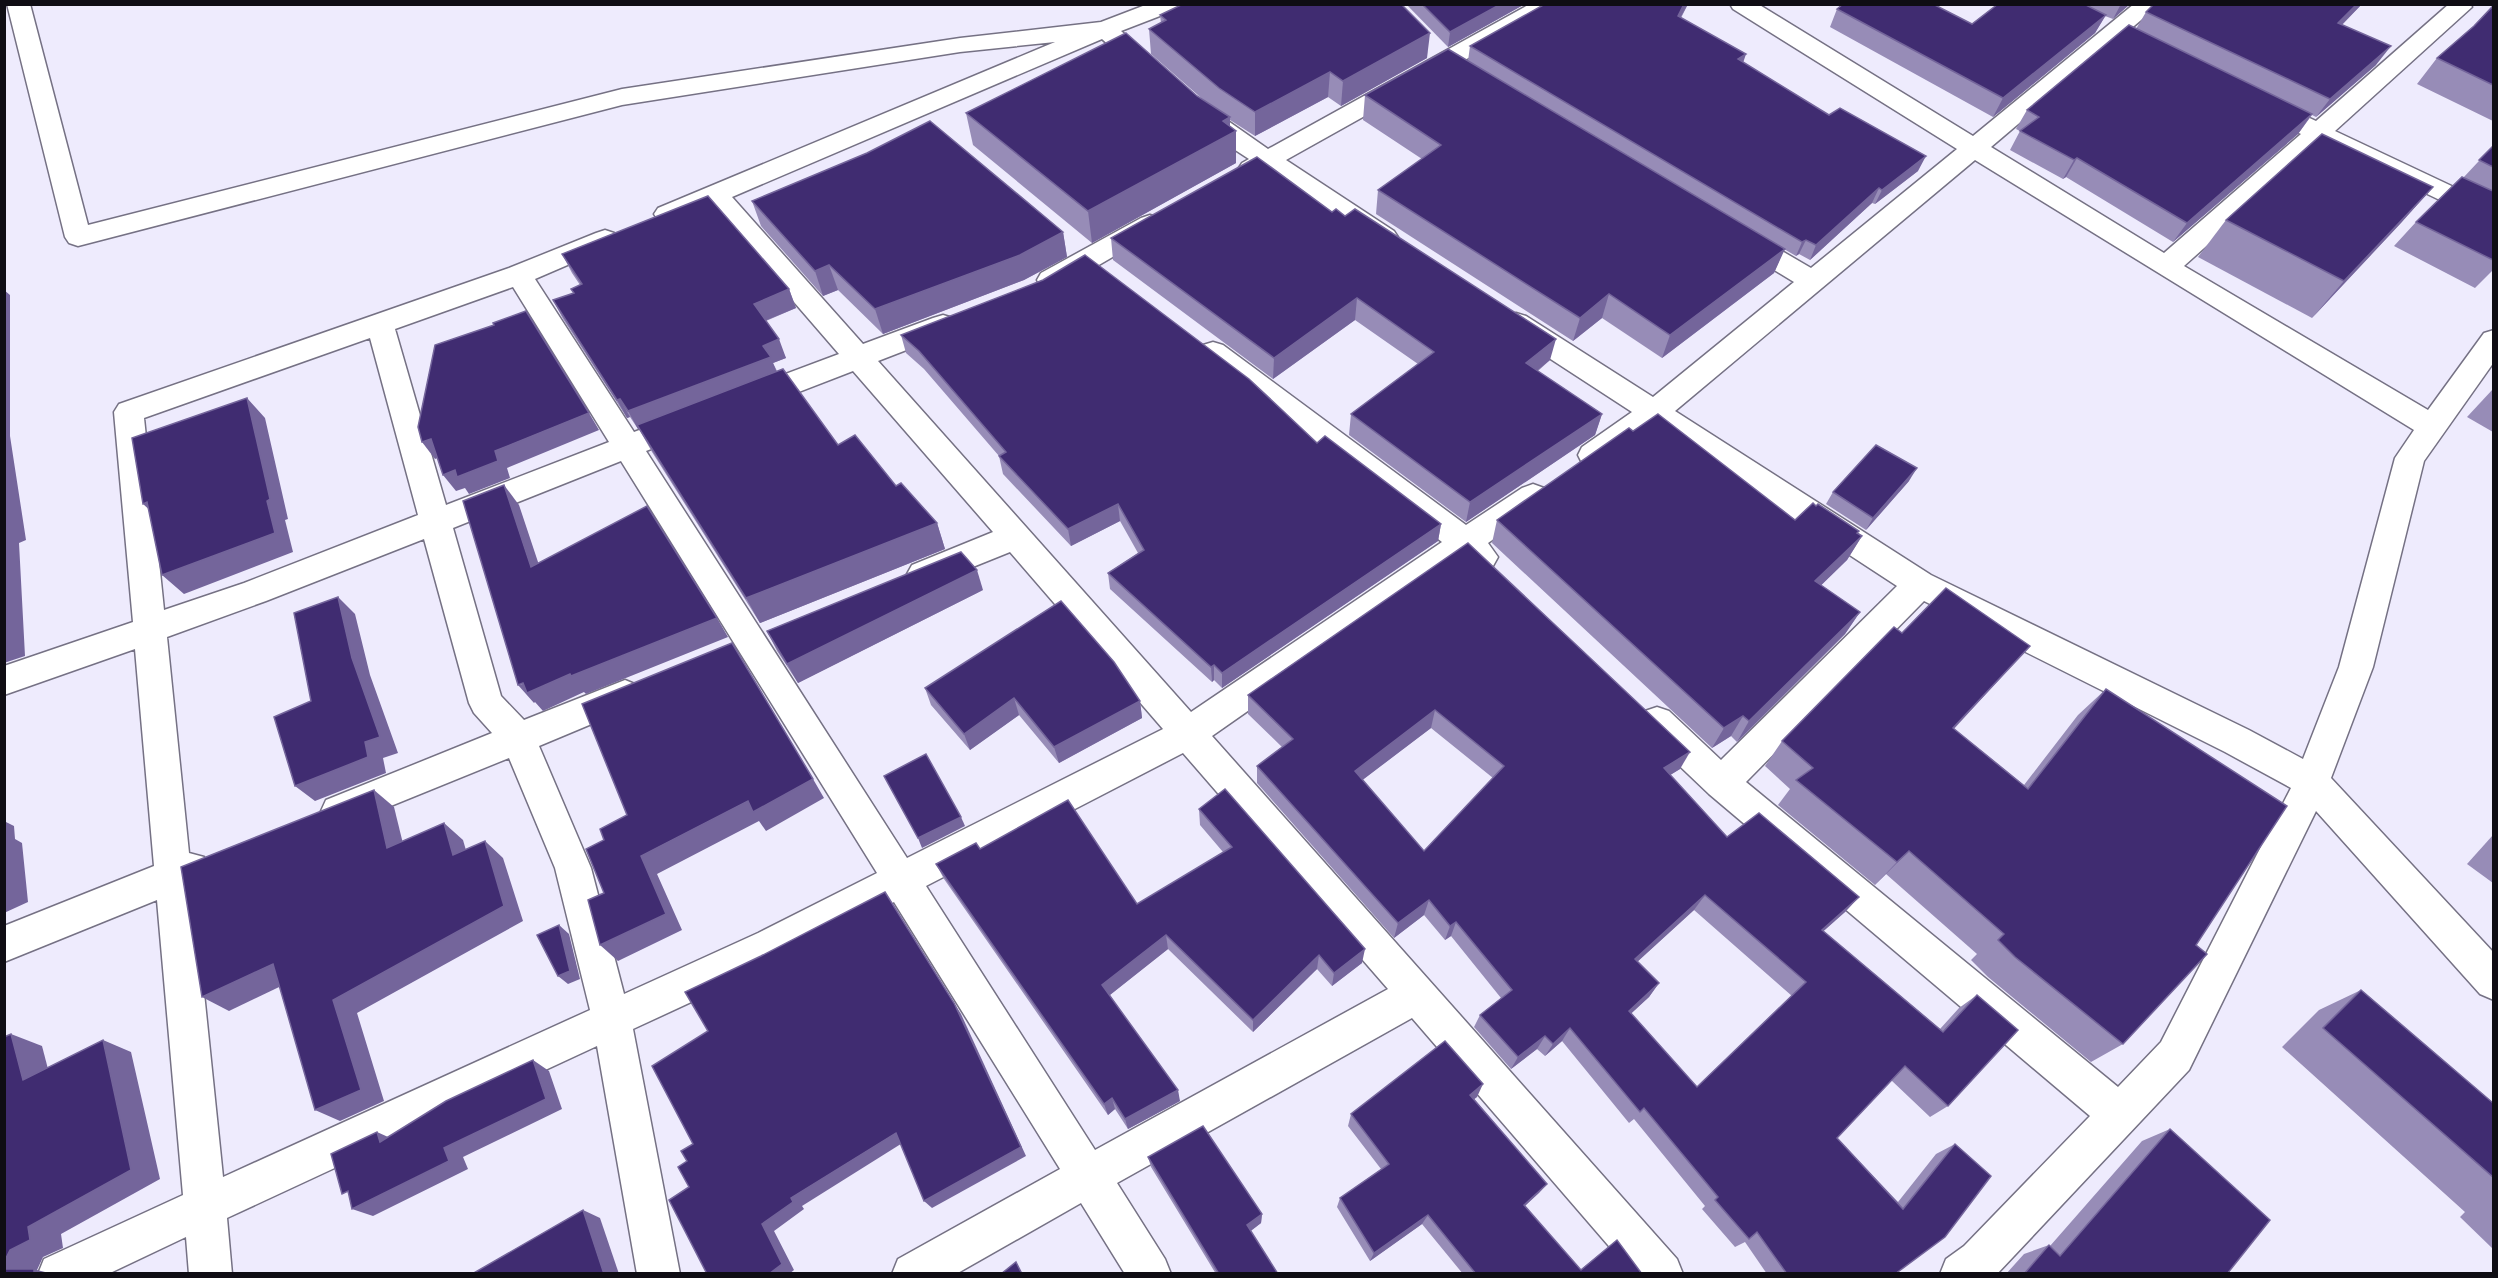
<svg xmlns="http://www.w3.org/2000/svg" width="2498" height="1278" font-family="'Roboto Condensed',sans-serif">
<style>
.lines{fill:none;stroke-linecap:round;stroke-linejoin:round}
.street-casing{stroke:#757184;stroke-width:3}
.street{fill:#fff;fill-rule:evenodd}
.wall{fill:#978cb7;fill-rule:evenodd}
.shaded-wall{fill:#74659b}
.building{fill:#402c71;stroke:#74659b;stroke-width:1.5;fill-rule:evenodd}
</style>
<rect width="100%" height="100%" fill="#eeebfd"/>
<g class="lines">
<g class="street-casing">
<g id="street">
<path d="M7,4h23l58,221 534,-136 338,-51 141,-16 47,-18h33l-3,5 -57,22 36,32 4,5 -4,5c-21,6 -40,-21 -55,-34l-370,158 131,147 70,-26 10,-3 10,3 4,7 -4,7 -75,29 313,351 251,-170 -239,-183 -4,-7 4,-7 10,-3 10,3 243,180 56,-37 11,-4 11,4 4,8 -4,8 -56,39 10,14 -5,9c-12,4 -19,3 -29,-6l-252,176 465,523 6,15h-50l-221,-256 -295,165 48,76 6,15h-46l-44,-71 -125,71h-64l6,-15 162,-90 -166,-267 -110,57 -151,70 47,245h-43l-40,-228 -370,172 5,56h-43l-3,-37 -78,37h-70l6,-15 139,-64 -26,-295 -153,62v-36l150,-60 -19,-217 -131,46v-29l129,-44 -19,-210 5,-8 390,-136 87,-35 9,-3 9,3 4,6 -4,6 -79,34 99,153 54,-20 10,3 5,8 -5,8 -52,20 261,407 256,-129 -153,-177 -87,35 -11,-4 -5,-9 5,-9 81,-33 -140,-161 -93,36 -10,3 -10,-3 -5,-8 5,-8 99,-37 -128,-148 -44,17 -9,-3 -4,-6 4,-6 397,-166 -95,10 -338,53 -544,141 -9,-3 -4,-6zM513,287l96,155 -163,63 -51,-176zM370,338l48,177 -174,68 -80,27 -20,-192zM621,461l256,412 -119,60 -134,61 -33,-126 -52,-122 98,-41 5,-10 -5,-10 -12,-5 -101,40 -23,-24 -48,-168zM424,539l45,164 5,10 18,20 -166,67 -5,11 5,11 13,5 170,-69 46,110 35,142 -367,167 -30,-291 11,-5 5,-12 -5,-12 -15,-4 -22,-216 99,-36zM1183,753l205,236 -293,161 -169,-264z"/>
<polygon points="1530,4 1559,4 1556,9 1286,160 1394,231 1398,237 1394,243 1385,246 1376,243 1267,171 1251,177 1242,175 1238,169 1242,163 1249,159 1200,127 1187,112 1190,107 1199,104 1208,107 1268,149"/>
<path d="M1730,4h28l215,132 161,-132h26l-169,143 173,106 137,-119 -46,-23 -3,-5 3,-5c20,-6 43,12 61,20l133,-117h21l2,3 -137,124 159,75v20l-173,-83 -137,123 244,144 56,-77 10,-3v32l-70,99 -51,206 -42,111 163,175v47l-14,-6 -164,-183 -127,259 -192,204h-57l6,-15 18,-13 126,-130 -381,-322 -64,-61 -5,-11 5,-11 12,-4 12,4 52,49 176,-174 -243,-159 -50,36 -11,4 -11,-4 -4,-8 4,-8 50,-35 -126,-82 -4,-7 4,-7 10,-3 10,3 127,81 141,-115 -61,-37 -4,-6 4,-6 9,-3 9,3 60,35 146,-119 -224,-140zM1975,160l439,270 -19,28 -56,209 -36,92 -54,-29 -318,-155 -256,-164zM1924,601l301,151 66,36 -130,254 -43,45 -372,-305z"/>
<polygon points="1150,215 1159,218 1163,224 1159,230 1061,287 1051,289 1041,287 1037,280 1041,273 1141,218"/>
</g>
</g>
<use href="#street" class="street"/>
</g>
<g class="wall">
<polygon points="1406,4 1525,4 1448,47"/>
<polygon points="1545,4 1688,4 1681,18 1743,63 1918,171 1875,204 1872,203 1810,260 1799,254 1796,256 1784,249 1774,273 1662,358 1602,318 1573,341 1376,214 1378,190 1422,159 1363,120 1365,95 1468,61 1470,46"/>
<polygon points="1998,4 2130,4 2113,19 2105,16 2095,33 1993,117 1830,27 1837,9 1972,24"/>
<polygon points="2362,4 2342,25 2376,65 2316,117 2312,115 2298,134 2173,242 2066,177 2063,179 2010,150 2020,131 2016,129 2027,110 2136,29 2146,12"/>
<polygon points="2493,6 2493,121 2417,84 2437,58 2474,26"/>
<polygon points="1160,15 1427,58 1341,106 1328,97 1255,136 1230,120 1230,127 1236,163 1092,243 973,145 966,113 1197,96 1207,103 1151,54 1149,29 1161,23"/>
<polygon points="2493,146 2493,270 2475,288 2394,246 2416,222 2463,178"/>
<polygon points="2433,187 2400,224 2312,318 2198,257 2226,220"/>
<polygon points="752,201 1063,232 1067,257 1024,280 883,334 838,290 823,296 761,226"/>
<polygon points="1332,212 1550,360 1538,371 1602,414 1595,435 1466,522 1349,435 1351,414 1418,364 1355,320 1273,379 1113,260 1111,238"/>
<polygon points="562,254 789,289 796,308 766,321 786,358 773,363 777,371 838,445 896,486 937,523 945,549 760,623 652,452 639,429 638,429 630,417 627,418 563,319 553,300 573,293 580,285 572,273"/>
<polygon points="901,335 1317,443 1441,524 1438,541 1222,688 1214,680 1212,682 1110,589 1108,573 1138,553 1120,521 1071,546 1003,474 999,456 924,369 906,353"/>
<polygon points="2493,389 2493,432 2467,417"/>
<polygon points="1633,431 1795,520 1857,533 1862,536 1847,560 1821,585 1860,612 1845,634 1737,742 1731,736 1712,748 1492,543 1497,520"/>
<polygon points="1909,481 1866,530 1826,504 1833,492"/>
<path d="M1468,543l212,226 -10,6 57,62 132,60 -14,15 -22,19 117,98 19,-21 18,-13 -29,111 -18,11 -39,-37 -54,58 61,64 38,-48 19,-10 -60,130h-128l-22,-32 -10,5 -33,-38 3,-3 -71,-87 -5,4 -67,-82 -17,15 -8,-7 -26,20 -37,-42 6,-12 21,-17 -50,-62 -6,4 -21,-25 -30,23 -137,-155v-17l25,-19 -34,-33v-19zM1431,728l62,50 -69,73 -62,-71zM1694,910l98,86 -95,91 -66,-74 18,-16 10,-14 -22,-21z"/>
<polygon points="983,590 798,683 777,651 767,631"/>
<polygon points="1902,633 2005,673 1954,729 2024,785 2078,715 2106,689 2123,1044 2091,1062 1988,977 1971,960 1977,954 1886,874 1875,885 1778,805 1790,789 1765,766 1782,741"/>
<polygon points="925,688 1140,701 1142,718 1059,763 1019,715 970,750 931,705"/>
<polygon points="1199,809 1362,963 1332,986 1317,969 1253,1032 1168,949 1110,995 1180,1101 1128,1129 1115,1109 1108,1115 944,879 936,864 980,849 1137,904 1223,852 1200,825"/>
<polygon points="2493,835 2493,883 2467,864"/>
<polygon points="2361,990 2493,1103 2493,1249 2460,1217 2465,1212 2282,1047 2319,1010"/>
<polygon points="1477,1097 1474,1099 1547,1184 1525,1206 1580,1270 1617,1240 1642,1274 1463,1274 1422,1224 1370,1261 1337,1207 1340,1198 1381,1169 1348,1126 1351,1114"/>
<polygon points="2170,1129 2227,1274 2006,1274 2024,1254 2049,1245 2050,1246 2142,1141"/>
<polygon points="1148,1157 1262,1214 1261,1223 1250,1231 1278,1274 1216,1274 1151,1167"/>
</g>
<g class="shaded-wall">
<polygon points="1501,4 1525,4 1448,47 1450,32"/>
<polygon points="1684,4 1688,4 1673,31 1678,16"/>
<polygon points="2121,4 2130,4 2113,19"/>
<polygon points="2357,4 2362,4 2325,42 2338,23"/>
<polygon points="2106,15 2095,33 1993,117 2003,98"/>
<polygon points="1430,33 1427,58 1341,106 1343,81"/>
<polygon points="2391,46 2376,65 2316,117 2330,99"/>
<polygon points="1746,54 1741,69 1738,59"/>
<polygon points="1330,72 1328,97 1255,136 1255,112"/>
<polygon points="2312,114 2298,134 2173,242 2187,223"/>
<polygon points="1230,117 1230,134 1236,131 1236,163 1092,243 1088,211 1223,121"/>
<polygon points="1926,156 1918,171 1875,204 1882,190"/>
<polygon points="2077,158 2066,177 2063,179 2074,160"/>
<polygon points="2433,187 2400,224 2312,318 2344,281"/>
<polygon points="1879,188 1872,203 1810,260 1816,245"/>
<polygon points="1063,232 1067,257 1024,280 883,334 875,309"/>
<polygon points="1806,240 1799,254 1796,256 1802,242"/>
<polygon points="1785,249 1774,273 1662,358 1670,335"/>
<polygon points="829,265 838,290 823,296 815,271"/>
<polygon points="789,289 796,308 762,322 754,304"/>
<polygon points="4,290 10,295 10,436 26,540 19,543 25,656 4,663"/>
<polygon points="1609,294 1602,318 1573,341 1580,318"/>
<polygon points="1357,298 1355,320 1273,379 1274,358"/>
<polygon points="779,339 786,358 773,363 778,375 638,429 628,411"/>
<polygon points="1556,339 1550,360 1521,384 1526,363"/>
<polygon points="247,398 265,418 288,519 285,520 293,552 184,594 162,575 267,501"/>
<polygon points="620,399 630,417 627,418 617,400"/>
<polygon points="589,413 599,430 507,468 510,478 469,494 465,488 456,491 443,475 495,451"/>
<polygon points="1602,414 1595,435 1466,522 1470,502"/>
<polygon points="431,439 443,456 435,459 422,442"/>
<polygon points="1917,468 1909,481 1866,530 1873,518"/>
<polygon points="504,485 519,505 546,586 531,567"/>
<polygon points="147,502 164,523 143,504"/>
<polygon points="1118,504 1120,521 1071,546 1068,529"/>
<polygon points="937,523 945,549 760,623 746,598"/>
<polygon points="1441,524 1438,541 1222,688 1222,673"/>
<polygon points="1862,536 1847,560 1802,604 1815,581"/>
<polygon points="977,570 983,590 798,683 787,664"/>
<polygon points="338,597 355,614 370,675 398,753 383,758 386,773 315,801 295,786 365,742 352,658"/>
<polygon points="1860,612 1845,634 1737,742 1749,721"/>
<polygon points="717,618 728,637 586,694 584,692 543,711 535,702 534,703 518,685 570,674"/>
<polygon points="2030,646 1930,754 1953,728"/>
<polygon points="1214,665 1214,680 1212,682 1211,667"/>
<polygon points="1014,698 1019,715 970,750 964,734"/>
<polygon points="1140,701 1142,718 1059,763 1054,747"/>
<polygon points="1435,710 1431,728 1352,788 1355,771"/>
<polygon points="1743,716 1731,736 1712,748 1724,728"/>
<polygon points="1690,752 1680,769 1654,785 1664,768"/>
<polygon points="813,779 824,798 766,831 759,821 657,874 682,930 618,961 600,945 641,856 748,801"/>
<polygon points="374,790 394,807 408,864 387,848"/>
<polygon points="961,817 965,826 922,848 918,838"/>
<polygon points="4,821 14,826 15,839 22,843 28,902 4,913"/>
<polygon points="444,823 463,840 472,871 453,855"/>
<polygon points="485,841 503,858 523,921 357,1013 384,1101 340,1121 315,1110 333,1000"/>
<polygon points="1909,851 1875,885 1897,862"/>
<polygon points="1705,895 1694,910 1625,973 1635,959"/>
<polygon points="1859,897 1845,912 1808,945 1822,930"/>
<polygon points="1429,900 1424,915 1394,938 1398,923"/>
<polygon points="1456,922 1451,936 1445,940 1450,926"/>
<polygon points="559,925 569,934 580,979 568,984 558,976"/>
<polygon points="1166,935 1168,949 1106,998 1102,985"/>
<polygon points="1365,949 1362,963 1332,986 1334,973"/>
<polygon points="1319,955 1317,969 1253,1032 1253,1020"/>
<polygon points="273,964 298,978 229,1011 202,997"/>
<polygon points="1659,983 1649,997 1620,1024 1629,1011"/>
<polygon points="954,1003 961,1014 1026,1156 932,1208 924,1201"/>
<polygon points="1570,1028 1562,1041 1545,1056 1553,1044"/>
<polygon points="11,1034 42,1046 54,1092 23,1080"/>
<polygon points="1545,1036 1537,1049 1511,1069 1518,1057"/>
<polygon points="103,1040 131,1052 160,1179 61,1234 63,1248 43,1257 37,1270 53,1274 24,1274 5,1269 4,1262 10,1250 28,1227"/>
<polygon points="533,1060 549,1071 562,1109 463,1157 468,1169 373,1216 352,1209 444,1148"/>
<polygon points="1483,1084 1477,1097 1464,1107 1470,1095"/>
<polygon points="1178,1090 1180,1101 1128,1129 1125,1119"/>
<polygon points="1112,1098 1115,1109 1108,1115 1104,1104"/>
<polygon points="377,1132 397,1141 380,1142"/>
<polygon points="896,1133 904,1142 802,1206 804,1209 774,1231 794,1270 789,1274 769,1274 762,1224 791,1198"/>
<polygon points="1547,1184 1539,1193 1516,1214 1524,1205"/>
<polygon points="583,1210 600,1218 619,1274 604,1274"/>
<polygon points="1262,1214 1261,1223 1247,1234 1247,1225"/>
<polygon points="1428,1215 1422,1224 1370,1261 1374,1253"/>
</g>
<g class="building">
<polygon points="1183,4 1401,4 1430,33 1343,81 1330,72 1255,112 1219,88 1149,29 1166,20 1160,15"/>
<polygon points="1422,4 1501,4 1450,32"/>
<polygon points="1545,4 1684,4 1678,16 1746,54 1738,59 1829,115 1840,108 1926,156 1882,190 1879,188 1816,245 1806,240 1802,242 1470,46"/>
<polygon points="1843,4 1933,4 1972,24 1998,4 2084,4 2106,15 2003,98 1837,9"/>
<polygon points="2154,4 2357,4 2338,23 2391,46 2330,99 2146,12"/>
<polygon points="2493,6 2493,85 2437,58 2474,26"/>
<polygon points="2129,25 2312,114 2187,223 2077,158 2074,160 2020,131 2039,117 2027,110"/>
<polygon points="1126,33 1197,96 1230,117 1223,121 1236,131 1088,211 966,113"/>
<polygon points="1448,49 1785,249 1670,335 1609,294 1580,318 1378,190 1441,145 1365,95"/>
<polygon points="930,121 1063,232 1020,255 875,309 829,265 815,271 752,201 867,153"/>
<polygon points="2322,134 2433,187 2344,281 2226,220"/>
<polygon points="2493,146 2493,167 2479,160"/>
<polygon points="1257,157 1332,212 1336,209 1345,216 1355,209 1556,339 1526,363 1602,414 1470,502 1351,414 1434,352 1357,298 1274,358 1111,238"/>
<polygon points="2462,177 2493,191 2493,260 2416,222"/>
<polygon points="708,196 789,289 754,304 779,339 763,346 771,357 628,411 620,399 617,400 553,300 574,293 571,289 582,284 562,254"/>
<polygon points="1085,255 1249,379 1317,443 1325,436 1441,524 1222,673 1214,665 1211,667 1108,573 1144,550 1118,504 1068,529 999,456 1006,452 919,351 901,335 1043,280"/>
<polygon points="526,311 589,413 495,451 498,461 457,477 455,470 443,475 431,439 422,442 418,427 435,345 494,325 493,323"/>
<polygon points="783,369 838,445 855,435 896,486 901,483 937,523 746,598 637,425"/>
<polygon points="247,398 270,499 267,501 275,533 162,575 147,502 143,504 132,438"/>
<polygon points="1658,414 1795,520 1813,503 1816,506 1818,504 1859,531 1857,533 1862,536 1815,581 1860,612 1749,721 1743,716 1724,728 1497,520 1629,428 1633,431"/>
<polygon points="1876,445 1917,468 1873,518 1833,492"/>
<polygon points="504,485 531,567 647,506 717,618 571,676 570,674 527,693 523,683 518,685 463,501"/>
<path d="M1468,543l222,209 -26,16 63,69 32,-24 100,84 -37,33 121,102 34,-37 41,35 -70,76 -43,-40 -68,72 66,71 52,-65 36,32 -46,61 -50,37h-108l-30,-42 -8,7 -34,-39 3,-3 -74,-89 -4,4 -70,-84 -17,16 -8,-8 -27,21 -38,-42 32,-25 -56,-68 -6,4 -21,-26 -31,23 -141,-157 36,-27 -45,-44zM1435,710l69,56 -80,85 -69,-80zM1705,895l101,87 -109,105 -68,-76 30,-28 -24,-24z"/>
<polygon points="961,552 977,570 787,664 767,631"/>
<polygon points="1946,588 2030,646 1953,728 2028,789 2106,689 2287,806 2196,945 2207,954 2123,1044 2015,957 1998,940 2004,934 1909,851 1897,862 1796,780 1813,768 1782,741 1894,627 1902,633"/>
<polygon points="338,597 352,658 380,737 365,742 368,757 295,786 274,717 311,701 294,613"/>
<polygon points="1061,601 1114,662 1140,701 1054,747 1014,698 964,734 925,688"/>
<polygon points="732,643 813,779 753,812 748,801 641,856 666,914 600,945 588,900 604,893 586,849 604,840 600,829 627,815 582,704"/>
<polygon points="926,754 961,817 918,838 884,776"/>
<polygon points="1225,789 1365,949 1334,973 1319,955 1253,1020 1166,935 1102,985 1178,1090 1125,1119 1112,1098 1104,1104 936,864 976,843 980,849 1068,800 1137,904 1232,847 1199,809"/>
<polygon points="374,790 387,848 444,823 453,855 485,841 504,906 333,1000 361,1090 315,1110 273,964 202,997 181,867"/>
<polygon points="885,892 954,1003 1021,1147 924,1201 896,1133 791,1198 793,1202 762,1224 782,1264 769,1274 707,1274 669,1200 689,1187 678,1167 687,1161 681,1151 693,1144 652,1066 708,1031 685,992 761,956"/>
<polygon points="559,925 570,971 558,976 537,935"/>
<polygon points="2361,990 2493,1103 2493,1177 2323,1028"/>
<polygon points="11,1034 23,1080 103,1040 131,1170 28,1227 30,1240 10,1250 4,1262 4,1037"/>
<polygon points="1445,1041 1483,1084 1470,1095 1547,1184 1524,1205 1581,1270 1617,1240 1642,1274 1476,1274 1428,1215 1374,1253 1340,1198 1389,1164 1351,1114"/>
<polygon points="533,1060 546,1099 444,1148 449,1161 352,1209 348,1191 342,1194 331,1154 377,1132 380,1142 446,1101"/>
<polygon points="1203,1126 1262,1214 1247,1225 1278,1274 1219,1274 1148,1157"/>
<polygon points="2170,1129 2270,1220 2227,1274 2024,1274 2049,1245 2060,1256"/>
<polygon points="583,1210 604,1274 472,1274"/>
<polygon points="1016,1262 1022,1274 1001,1274"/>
<rect x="4" y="1269" width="30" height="5"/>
</g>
<rect width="2498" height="1278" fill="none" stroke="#0f0d14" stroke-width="12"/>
</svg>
